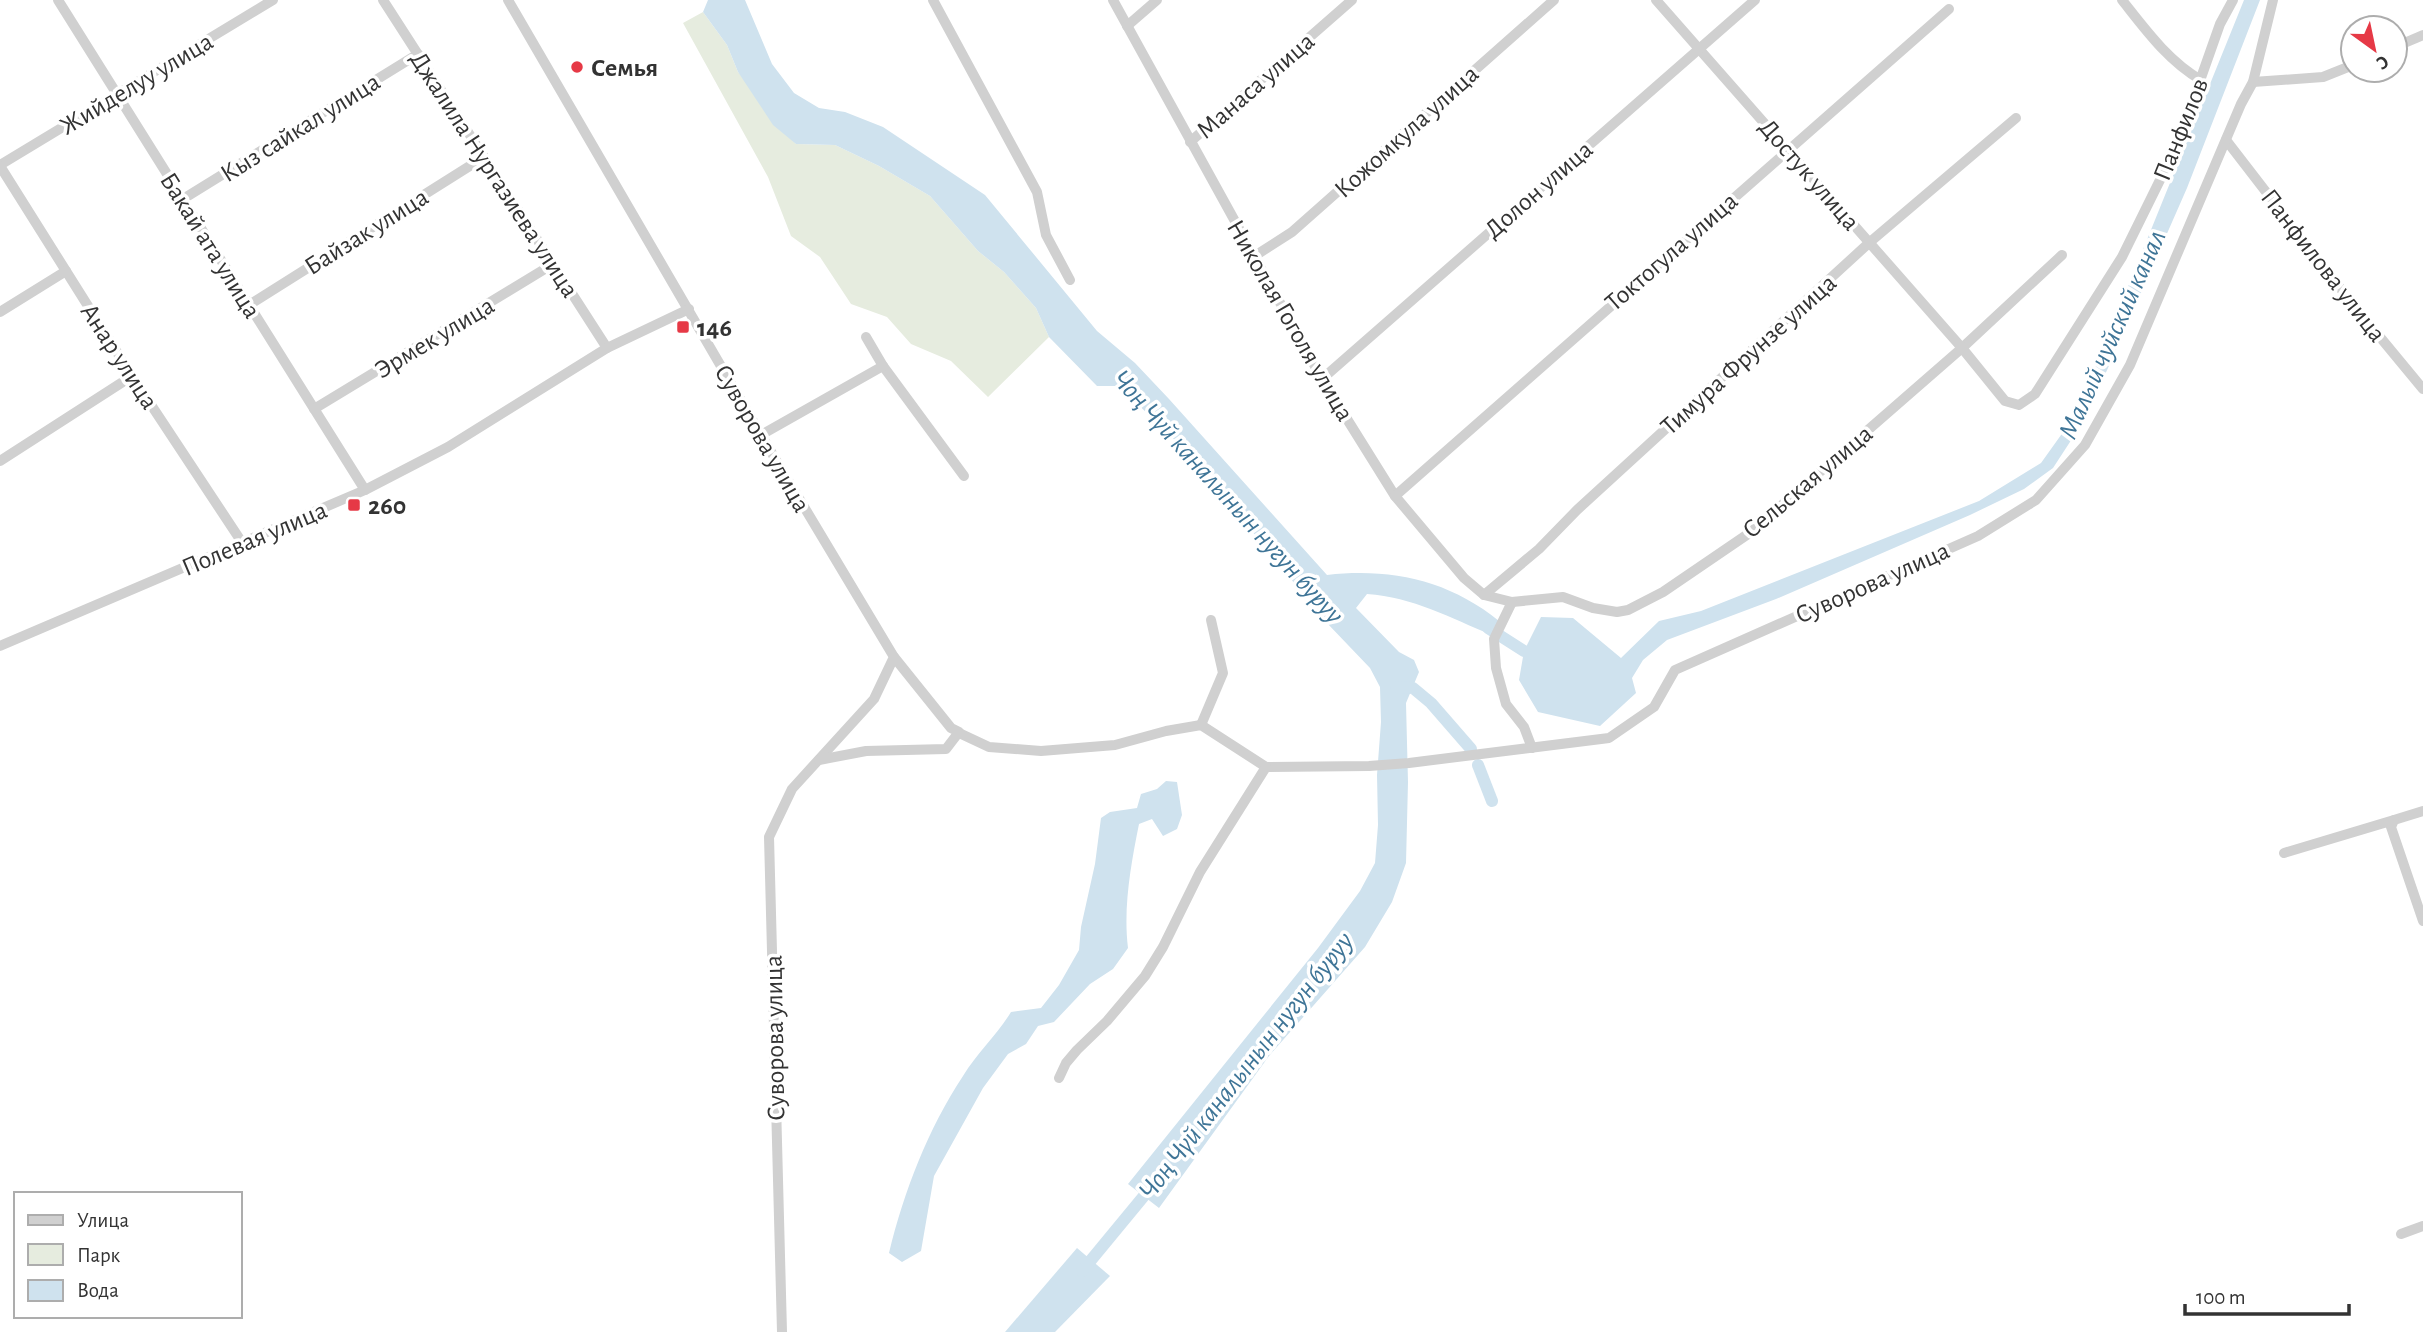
<svg xmlns="http://www.w3.org/2000/svg" width="2423" height="1332" font-family="'Alegreya Sans',sans-serif">
<style>
.green{fill:#e6ecdf}
.water{fill:#cfe2ee}
.lines{fill:none;stroke-linecap:round;stroke-linejoin:round}
.canal{stroke:#cfe2ee;stroke-width:12}
.minor{stroke:#d0d0d0;stroke-width:10}
.poi-dot{fill:#e63946;stroke:#fff;stroke-width:2.5}
.labels{text-anchor:middle;stroke-width:7;stroke-linejoin:round;paint-order:stroke}
.poi-label{font-size:26px;font-weight:bold;fill:#333;stroke:#fff;text-anchor:start}
.street-label{font-size:26px;fill:#333;stroke:#fff}
.water-label{font-size:28px;font-style:italic;fill:#3f7597;stroke:#fff}
</style>
<rect width="100%" height="100%" fill="#fff"/>
<polygon class="green" points="703,12 727,45 738,72 796,144 835,145 879,166 930,196 978,251 1004,272 1036,308 1049,337 988,397 951,361 911,344 887,317 851,304 820,257 791,236 768,177 683,23"/>
<g class="water">
<path d="M708,0h37l27,64 22,29 25,15 26,4 38,15 102,68 112,136 38,32 34,36 158,176c64,-7 121,5 172,46l-7,14c-42,-17 -79,-38 -125,-41l-11,14 43,44 15,8 5,12 -13,31 2,79 -2,81 -14,39 -27,45 -96,109 -110,152 -31,-24 190,-236 42,-57 15,-28 3,-38 -1,-50 4,-53 -1,-35 -10,-19 -44,-46 -138,-169 -69,-67h-22l-48,-49 -13,-29 -32,-36 -26,-21 -48,-55 -51,-30 -44,-21 -39,-1 -23,-19 -35,-53 -11,-27 -24,-33z"/>
<polygon points="2244,0 2260,0 2187,188 2108,368 2083,422 2053,468 2024,489 1970,515 1776,599 1667,640 1643,660 1632,678 1636,693 1600,726 1538,712 1519,680 1524,651 1541,617 1573,618 1621,658 1659,621 1701,611 1979,501 2041,463 2061,435 2089,383"/>
<path d="M1166,781l11,1 5,33 -5,14 -14,7 -11,-17 -13,5c-8,40 -16,83 -11,124l-15,21 -23,15 -36,38 -16,4 -12,18 -18,10 -25,34 -49,88 -13,75 -19,11 -13,-9c15,-62 39,-124 74,-177 14,-23 34,-41 48,-64l30,-4 18,-23 20,-35 2,-23 14,-63 6,-46 9,-6 27,-4 4,-14 16,-5z"/>
<polygon points="1077,1248 1110,1276 1055,1332 1005,1332"/>
</g>
<g class="lines">
<g class="canal">
<polyline points="1488,628 1524,651"/>
<polyline points="1396,687 1413,688 1431,703 1471,749"/>
<polyline points="1478,765 1492,801"/>
<polyline points="1082,1271 1153,1185"/>
</g>
<g class="minor">
<polyline points="58,0 365,490"/>
<polyline points="383,0 607,348"/>
<polyline points="508,0 761,435 894,657 874,699 792,789 769,837 782,1332"/>
<polyline points="933,0 1037,192 1046,235 1070,280"/>
<polyline points="1113,0 1322,379 1395,496 1464,578 1484,595 1512,602 1563,597 1593,608 1617,612 1628,610 1663,592 1751,532 1962,348 2062,255"/>
<polyline points="1656,0 1962,348 2005,401 2019,405 2035,394 2122,257 2160,180 2191,106 2220,24 2233,0"/>
<path d="M2122,0c23,29 46,61 79,80"/>
<polyline points="1127,26 1157,0"/>
<polyline points="2395,47 2423,35"/>
<polyline points="2253,82 2323,77 2353,65"/>
<polyline points="2226,140 2351,302 2423,389"/>
<polyline points="1190,142 1352,0"/>
<polyline points="0,165 273,0"/>
<polyline points="0,166 132,376 243,544"/>
<polyline points="183,199 418,54"/>
<polyline points="1253,257 1292,232 1554,0"/>
<polyline points="249,305 484,157"/>
<polyline points="0,312 66,271"/>
<polyline points="866,337 883,366 964,476"/>
<polyline points="1322,379 1755,0"/>
<polyline points="314,409 553,264"/>
<polyline points="761,435 883,366"/>
<polyline points="0,461 132,376"/>
<polyline points="1395,496 1949,9"/>
<polyline points="1484,595 1539,549 1577,510 1870,242 2016,118"/>
<polyline points="1512,602 1494,639 1496,668 1506,704 1524,727 1532,748"/>
<polyline points="0,646 365,490 448,447 607,348 689,309"/>
<polyline points="1201,725 1223,673 1211,620"/>
<polyline points="957,732 989,747 1041,751 1115,745 1166,731 1201,725 1266,767 1369,766 1409,763 1609,738 1654,707 1675,670 1978,536 2036,500 2085,445 2130,365 2241,104 2253,82 2273,0"/>
<polyline points="819,760 866,751 946,749 959,732 951,728 894,657"/>
<polyline points="2394,820 2423,811"/>
<polyline points="2284,853 2394,820 2391,827 2423,921"/>
<polyline points="1059,1078 1066,1063 1077,1050 1107,1021 1145,976 1163,947 1200,872 1266,767"/>
<polyline points="2401,1234 2423,1226"/>
</g>
</g>
<g class="poi-dot">
<circle cx="577" cy="67" r="7"/>
<rect x="676" y="320" width="14" height="14" rx="3.5"/>
<rect x="347" y="498" width="14" height="14" rx="3.5"/>
</g>
<g class="labels">
<g class="poi-label">
<text x="591" y="76">Семья</text>
<text x="697" y="336">146</text>
<text x="368" y="514">260</text>
</g>
<g class="street-label">
<text transform="translate(136 83) rotate(-31)" y="9">Жийделуу улица</text>
<text transform="translate(1255 85) rotate(-41)" y="9">Манаса улица</text>
<text transform="translate(300 127) rotate(-32)" y="9">Кыз сайкал улица</text>
<text transform="translate(2180 129) rotate(-68)" y="9">Панфилов</text>
<text transform="translate(1406 131) rotate(-42)" y="9">Кожомкула улица</text>
<text transform="translate(495 174) rotate(57)" y="9">Джалила Нургазиева улица</text>
<text transform="translate(1810 174) rotate(49)" y="9">Достук улица</text>
<text transform="translate(1538 189) rotate(-41)" y="9">Долон улица</text>
<text transform="translate(366 231) rotate(-32)" y="9">Байзак улица</text>
<text transform="translate(211 245) rotate(58)" y="9">Бакай ата улица</text>
<text transform="translate(1671 251) rotate(-41)" y="9">Токтогула улица</text>
<text transform="translate(2324 265) rotate(52)" y="9">Панфилова улица</text>
<text transform="translate(1291 320) rotate(60)" y="9">Николая Гоголя улица</text>
<text transform="translate(434 337) rotate(-31)" y="9">Эрмек улица</text>
<text transform="translate(1748 354) rotate(-42)" y="9">Тимура Фрунзе улица</text>
<text transform="translate(120 356) rotate(57)" y="9">Анар улица</text>
<text transform="translate(763 438) rotate(60)" y="9">Суворова улица</text>
<text transform="translate(1807 481) rotate(-40)" y="9">Сельская улица</text>
<text transform="translate(254 538) rotate(-23)" y="9">Полевая улица</text>
<text transform="translate(1872 582) rotate(-24)" y="9">Суворова улица</text>
<text transform="translate(774 1038) rotate(-91)" y="9">Суворова улица</text>
</g>
<g class="water-label">
<text transform="translate(2111 334) rotate(-66)" y="10">Малый чуйский канал</text>
<text transform="translate(1229 496) rotate(48)" y="10">Чоң Чүй каналынын нугун буруу</text>
<text transform="translate(1245 1065) rotate(-52)" y="10">Чоң Чүй каналынын нугун буруу</text>
</g>
</g>
<rect x="14" y="1192" width="228" height="126" fill="#ffffff" stroke="#adadad" stroke-width="2"/>
<rect x="28" y="1215" width="35" height="10" fill="#d0d0d0" stroke="#adadad" stroke-width="2"/>
<text x="77" y="1227" font-size="21" fill="#333333">Улица</text>
<rect x="28" y="1244" width="35" height="21" fill="#e6ecdf" stroke="#adadad" stroke-width="2"/>
<text x="77" y="1262" font-size="21" fill="#333333">Парк</text>
<rect x="28" y="1280" width="35" height="21" fill="#cfe2ee" stroke="#adadad" stroke-width="2"/>
<text x="77" y="1297" font-size="21" fill="#333333">Вода</text>
<g transform="translate(2374 49) rotate(147)"><circle r="33" fill="#ffffff" stroke="#adadad" stroke-width="2"/>
<path d="M0-5L12 26L0 18L-12 26Z" fill="#e63946"/>
<text y="-10" font-size="19" font-weight="bold" text-anchor="middle" fill="#333333">С</text>
</g>
<path d="M2185 1304v10h164v-10" fill="none" stroke="#333333" stroke-width="3.5"/>
<text x="2196" y="1304" font-size="21" fill="#333333" stroke="#ffffff" stroke-width="5" paint-order="stroke">100 m</text>
</svg>
